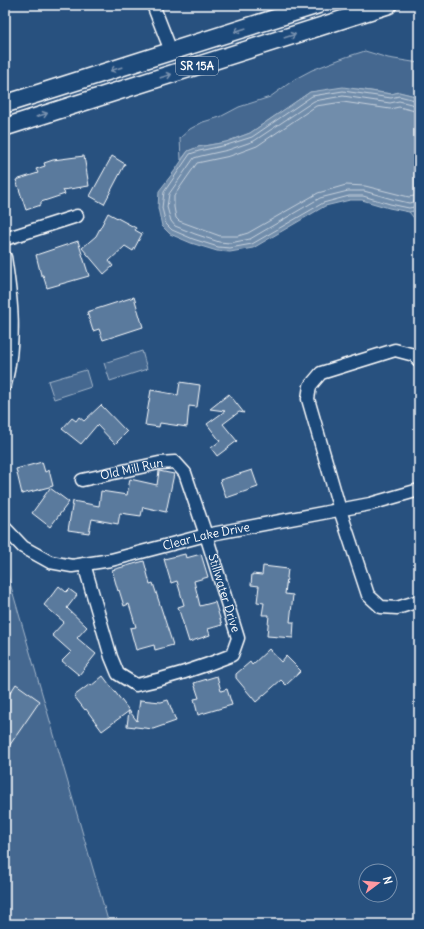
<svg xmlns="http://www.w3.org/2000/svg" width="424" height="929" font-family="Delius,sans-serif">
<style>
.green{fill:#446890;stroke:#a2b4c8}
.water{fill:#718dab;stroke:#aabbcd}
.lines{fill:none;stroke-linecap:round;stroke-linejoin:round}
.shore{stroke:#c6d1dd;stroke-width:1}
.building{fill:#5a7a9d;stroke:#fff}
.minor-casing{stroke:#fff;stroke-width:15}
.highway-casing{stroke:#fff;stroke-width:20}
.minor{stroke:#1f4a7a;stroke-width:12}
.highway{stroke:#1f4a7a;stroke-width:17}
.oneway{stroke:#7992af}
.labels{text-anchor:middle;stroke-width:3.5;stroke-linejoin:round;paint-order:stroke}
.shield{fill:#1f4a7a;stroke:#bcc9d7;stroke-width:1}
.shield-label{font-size:11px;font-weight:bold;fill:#fff}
.street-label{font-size:12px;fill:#fff;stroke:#1f4a7a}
</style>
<rect width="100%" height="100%" fill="#28517f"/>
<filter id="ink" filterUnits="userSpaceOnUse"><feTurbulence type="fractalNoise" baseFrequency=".025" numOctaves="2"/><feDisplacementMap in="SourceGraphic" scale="8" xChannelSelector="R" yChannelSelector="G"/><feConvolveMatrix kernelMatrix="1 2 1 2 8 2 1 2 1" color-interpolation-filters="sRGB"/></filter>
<g filter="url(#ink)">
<g class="green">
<polygon points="365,51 388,58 419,63 419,97 399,92 392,94 357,89 310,92 250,133 226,142 198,147 188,151 181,160 180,138 190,129 203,122 220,117 239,107 270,97 295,79 312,70 346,57"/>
<polygon points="419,210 419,224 409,212"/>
<polygon points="142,351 147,369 110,381 104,363"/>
<polygon points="86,370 91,387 54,399 48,381"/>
<polygon points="5,566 109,924 5,924"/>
</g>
<polygon class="water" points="343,87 391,94 399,92 419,97 419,210 409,212 389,208 362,200 350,200 325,206 253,248 230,252 217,251 191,243 170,234 162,226 158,208 159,191 176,169 188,151 198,147 226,142 250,133 310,92"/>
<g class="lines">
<g class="shore">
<polyline points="419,101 399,96 391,98 343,91 312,96 252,137 227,145 199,151 190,154 164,192 162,208 166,224 172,230 193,239 218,247 230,248 252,244 323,203 349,196 363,196 390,204 409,208 419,206"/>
<polyline points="419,106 399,101 390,103 343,96 314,101 254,141 228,150 201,156 194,158 169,194 167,207 171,221 175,226 195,234 219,242 230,243 250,239 320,198 348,191 364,191 392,199 409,203 419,201"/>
<polyline points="419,112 399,107 390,109 343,102 316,106 257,146 230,156 197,163 174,196 174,207 176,218 179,221 220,236 238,236 248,233 318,193 346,185 365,186 409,197 419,195"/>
</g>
</g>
<g class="building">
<polygon points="84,156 89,186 63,190 65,194 41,202 41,205 26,210 16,180 38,173 36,169 45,166 44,163 53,160"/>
<polygon points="112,156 125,164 104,204 90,196"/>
<polygon points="108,213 136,228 135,230 142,234 133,251 125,246 109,261 113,266 104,274 82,248 96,236"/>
<polygon points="78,241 89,276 47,288 43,275 41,275 36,255"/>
<polygon points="134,297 143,327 103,340 99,329 93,331 87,312"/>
<polygon points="180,382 200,385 197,407 189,406 187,427 160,423 159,427 145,425 151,390 178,395"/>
<polygon points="229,394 244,413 239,412 223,424 237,441 217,456 211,448 220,441 207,424 225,411 210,409"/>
<polygon points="101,405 127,432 115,444 97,425 81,444 62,429 72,418 76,421 79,417 84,421"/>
<polygon points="42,462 45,472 49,470 53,486 22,494 16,469"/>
<polygon points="252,470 258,487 226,498 220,480"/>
<polygon points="159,471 174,474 166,512 143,507 141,516 120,513 118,524 92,519 89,533 68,530 73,501 99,506 101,491 127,495 130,479 157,485"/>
<polygon points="50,488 69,502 50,527 32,513"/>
<polygon points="185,554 186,558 201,554 208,577 194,581 200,606 215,602 222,625 208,629 210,635 189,642 178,607 184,605 177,581 171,583 164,559"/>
<polygon points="144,561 150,584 153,583 173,645 155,650 154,645 136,650 130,628 136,627 129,604 124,606 119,590 118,591 112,570"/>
<polygon points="263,566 288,569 285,594 293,595 290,622 294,622 293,638 267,636 269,615 262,615 264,603 257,602 259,586 251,585 252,574 262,575"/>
<polygon points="59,586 66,592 69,589 77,595 67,608 87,627 77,638 96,654 79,675 62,661 71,652 52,635 64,622 44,605"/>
<polygon points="269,649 281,662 286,656 301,671 286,685 281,680 256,702 236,678 236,674 250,662 252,665"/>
<polygon points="103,676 137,721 140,700 161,702 168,700 176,721 153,729 127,726 129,711 102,731 86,709 85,710 74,696 90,684 91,686"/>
<polygon points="217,676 221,691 227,689 232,705 198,715 194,699 199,698 194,683"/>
<polygon points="16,684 40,701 5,752 5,701"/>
</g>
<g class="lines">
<g class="minor-casing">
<g id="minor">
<polyline points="153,5 171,51"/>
<polyline points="5,239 77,216"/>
<path d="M5,257c7,46 11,82 0,128"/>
<polyline points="419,361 414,355 395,350 321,373 310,386 308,399 340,510 368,595 381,607 397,608 419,601"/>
<path id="s1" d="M82,480l77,-17 16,-1 10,11 21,62 32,103 -6,17c-32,13 -63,23 -96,30l-18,-11 -7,-17 -27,-93"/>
<path id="s2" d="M5,528l18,19 27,15 22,4 39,-6 95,-25 164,-31 49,-14"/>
</g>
</g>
<g class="highway-casing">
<g id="highway">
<polyline points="5,104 317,5"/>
<polyline points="5,127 388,5"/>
</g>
</g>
<use href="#minor" class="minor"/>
<use href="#highway" class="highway"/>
</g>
<defs><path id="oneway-shaft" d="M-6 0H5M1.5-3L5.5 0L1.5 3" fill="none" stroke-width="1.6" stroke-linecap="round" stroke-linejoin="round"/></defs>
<g class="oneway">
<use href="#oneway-shaft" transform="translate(240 30) rotate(162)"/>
<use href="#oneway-shaft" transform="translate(290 36) rotate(-18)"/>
<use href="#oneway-shaft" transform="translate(116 69) rotate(162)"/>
<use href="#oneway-shaft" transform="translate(166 76) rotate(-18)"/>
<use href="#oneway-shaft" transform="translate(42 115) rotate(-18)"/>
</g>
</g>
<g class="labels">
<rect class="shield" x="176" y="57" width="42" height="18" rx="3"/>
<g class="shield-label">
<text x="197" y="70">SR 15A</text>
</g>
<g class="street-label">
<text dy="4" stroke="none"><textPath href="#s1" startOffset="51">Old Mill Run</textPath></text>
<text dy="4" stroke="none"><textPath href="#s2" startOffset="217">Clear Lake Drive</textPath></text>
<text dy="4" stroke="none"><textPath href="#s1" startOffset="236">Stillwater Drive</textPath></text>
</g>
</g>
<rect width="424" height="929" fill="none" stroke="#1f4a7a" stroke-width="20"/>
<rect x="10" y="10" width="404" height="909" fill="none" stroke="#fff" stroke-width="1.5" filter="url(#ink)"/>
<g transform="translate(378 883) rotate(74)"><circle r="19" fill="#1f4a7a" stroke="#7992af"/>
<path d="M0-3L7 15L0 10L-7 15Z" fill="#ff9aa2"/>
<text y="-6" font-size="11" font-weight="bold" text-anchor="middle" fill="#ffffff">N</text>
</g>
</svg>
